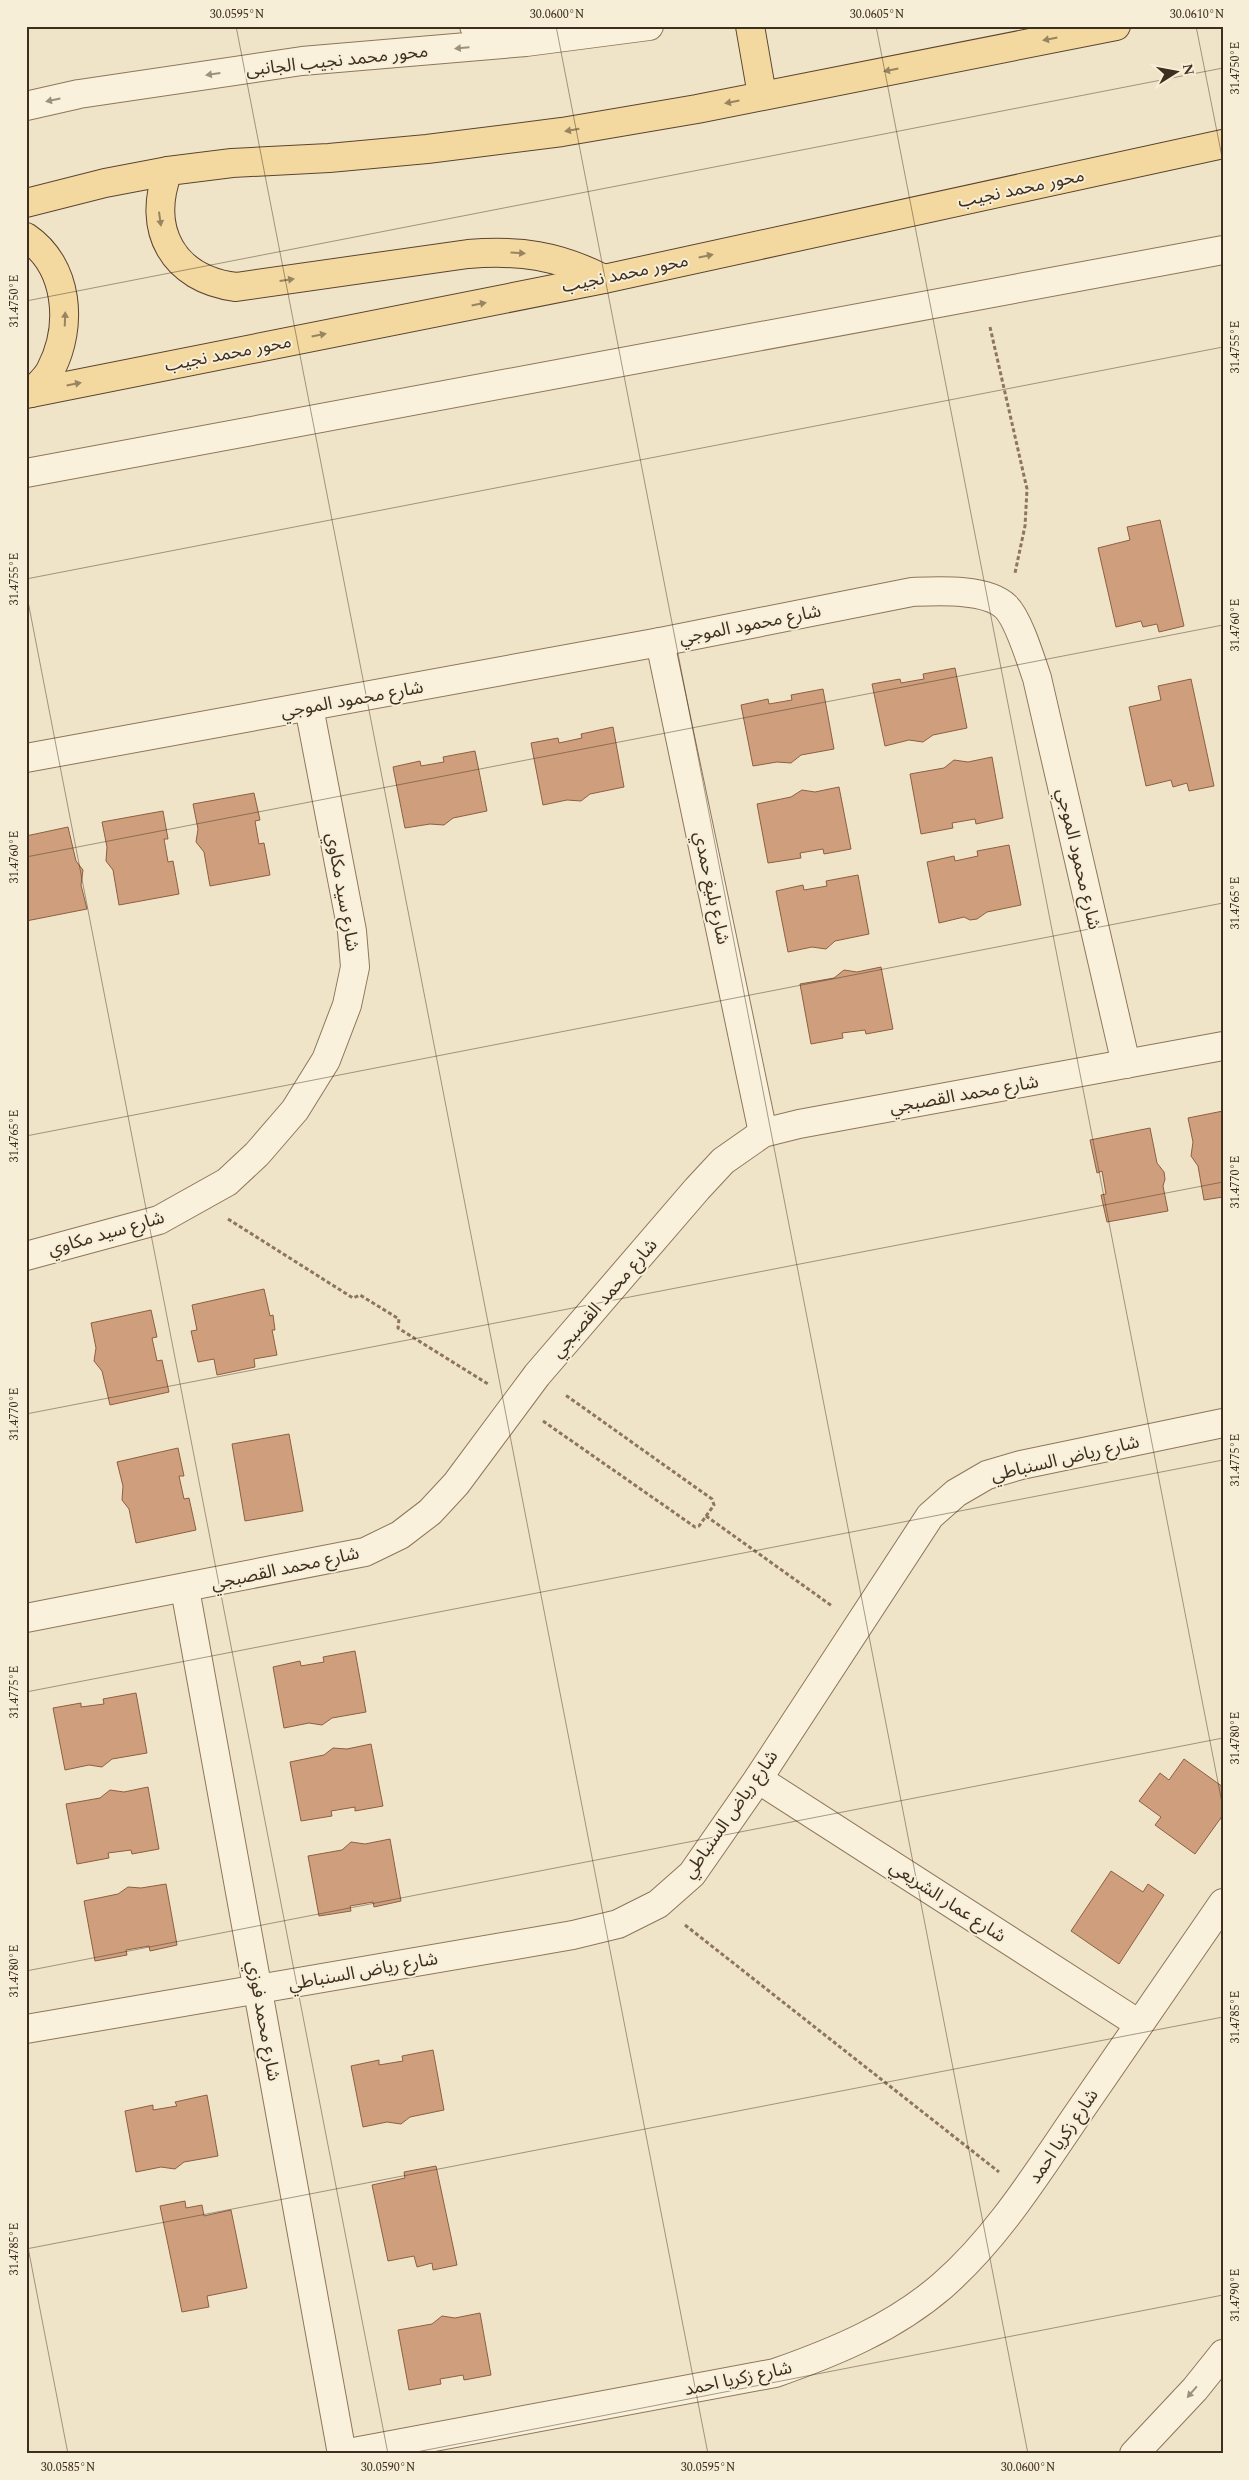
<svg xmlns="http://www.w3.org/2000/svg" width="1249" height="2480" font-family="Spectral,'Noto Sans Arabic',serif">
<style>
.building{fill:#cf9f7d;stroke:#8d5f41}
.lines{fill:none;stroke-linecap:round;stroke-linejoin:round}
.minor-casing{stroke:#8d765c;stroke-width:30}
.tertiary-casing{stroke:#8d765c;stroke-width:30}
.primary-casing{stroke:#5b4430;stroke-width:30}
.path{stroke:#8d765c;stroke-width:3;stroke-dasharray:4 2.5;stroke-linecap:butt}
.minor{stroke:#faf1dc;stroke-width:28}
.tertiary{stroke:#faf1dc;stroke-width:28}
.primary{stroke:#f3d9a0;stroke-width:28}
.oneway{fill:#988460}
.oneway2{fill:#9c907e}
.ticks{fill:none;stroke:#3d2e20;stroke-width:1;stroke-opacity:0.45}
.labels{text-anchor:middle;stroke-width:4;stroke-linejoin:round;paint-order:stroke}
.street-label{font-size:18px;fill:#3d2e20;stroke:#f7eed8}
.neatline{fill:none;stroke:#3d2e20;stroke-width:2}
.ticks-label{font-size:12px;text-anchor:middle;fill:#3d2e20}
</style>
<rect width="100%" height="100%" fill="#f0e4c8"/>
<g class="building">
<polygon points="1160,520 1184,626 1159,632 1157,624 1143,627 1141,621 1116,627 1098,548 1130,540 1127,527"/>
<polygon points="955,668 967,728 933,735 923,742 909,740 885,746 872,684 900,679 901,683 924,679 923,674"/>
<polygon points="1191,679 1214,786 1189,791 1187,783 1173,787 1171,780 1146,786 1129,707 1161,700 1158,686"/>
<polygon points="823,689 834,749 801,755 791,763 777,762 753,766 741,705 768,699 769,704 792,700 791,695"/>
<polygon points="613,727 624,787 590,794 581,801 567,800 543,805 531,743 558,738 559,743 582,738 581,734"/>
<polygon points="475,751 487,811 453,818 444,825 430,824 405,828 393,767 420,761 421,766 444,762 443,757"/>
<polygon points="992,757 1003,818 976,824 975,819 952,823 953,828 921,834 910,774 944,768 954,760 968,762"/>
<polygon points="839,787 851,849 824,854 823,849 800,853 801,858 768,863 757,804 791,797 802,790 815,792"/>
<polygon points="254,793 260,820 255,821 259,844 264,843 270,875 210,886 204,852 196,842 198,829 193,804"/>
<polygon points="163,811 168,839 164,839 168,862 173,861 179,894 119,905 113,870 106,861 107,847 102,822"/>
<polygon points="68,827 76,861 83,870 81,885 87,909 26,921 26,836"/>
<polygon points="1009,845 1021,905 987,912 977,919 970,920 964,917 939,923 927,862 954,856 955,861 978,856 977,851"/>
<polygon points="858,875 869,934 835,941 826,949 812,947 788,952 776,891 803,885 804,890 827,886 826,881"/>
<polygon points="881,967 893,1029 866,1034 865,1030 842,1033 843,1038 811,1044 800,984 834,978 844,970 857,972"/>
<polygon points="1223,1111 1223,1197 1204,1200 1198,1166 1191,1156 1193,1142 1188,1118"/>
<polygon points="1150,1128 1157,1163 1164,1172 1165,1179 1163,1186 1168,1211 1107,1222 1101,1195 1106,1194 1102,1171 1097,1173 1090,1140"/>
<polygon points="264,1289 270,1316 273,1315 275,1330 272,1330 277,1355 254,1359 255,1367 217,1375 214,1359 198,1362 191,1331 197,1330 192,1305"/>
<polygon points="151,1310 157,1337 152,1338 157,1361 162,1360 169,1392 110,1405 102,1371 94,1361 96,1348 91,1323"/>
<polygon points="289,1434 303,1511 245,1521 232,1444"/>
<polygon points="178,1448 184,1476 179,1476 184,1499 189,1498 196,1530 136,1543 129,1509 122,1500 123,1486 117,1462"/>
<polygon points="355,1651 366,1712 332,1718 322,1725 309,1723 284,1728 273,1667 300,1661 301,1666 324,1662 323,1657"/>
<polygon points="136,1693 147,1753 112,1759 102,1767 89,1765 65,1770 53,1708 81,1703 81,1707 104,1704 103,1699"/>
<polygon points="371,1744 383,1806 355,1811 355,1807 331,1811 332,1816 301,1821 290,1762 324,1755 333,1748 347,1749"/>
<polygon points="1184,1759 1223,1787 1223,1815 1195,1854 1155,1825 1161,1817 1139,1801 1160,1773 1169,1780"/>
<polygon points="148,1787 159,1849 132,1854 131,1850 108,1853 109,1858 77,1864 66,1804 100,1798 110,1790 124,1792"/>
<polygon points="390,1839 401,1901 374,1907 373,1902 350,1906 351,1911 319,1916 308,1856 342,1850 351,1842 365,1844"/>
<polygon points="1111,1871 1143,1892 1148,1884 1164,1895 1119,1964 1071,1931"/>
<polygon points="166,1884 177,1945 150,1951 149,1946 126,1950 127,1955 95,1961 84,1901 118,1894 128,1887 141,1888"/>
<polygon points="433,2050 444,2110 410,2117 401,2124 387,2122 363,2127 351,2066 379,2060 379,2065 403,2061 402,2056"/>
<polygon points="207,2095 218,2156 184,2162 175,2169 161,2167 136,2172 125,2111 153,2105 153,2110 177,2106 175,2102"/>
<polygon points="436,2166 457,2265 433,2270 432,2263 417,2267 414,2256 388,2261 372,2185 405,2178 404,2172"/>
<polygon points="185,2201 186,2208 202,2205 204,2216 231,2210 247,2288 207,2296 209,2307 182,2312 160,2206"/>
<polygon points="480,2313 491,2375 464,2380 463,2375 440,2379 441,2384 409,2390 398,2330 432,2324 442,2316 455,2318"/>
</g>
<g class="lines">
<g class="minor-casing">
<g id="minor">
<polyline points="26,473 1223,250"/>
<polyline points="660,642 763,1133"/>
<path d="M26,758l634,-116 252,-50c25,-1 75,-4 94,15 13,13 25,54 31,71l89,386"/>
<polyline points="26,1256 159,1220 227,1182 257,1154 295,1110 326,1060 347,1005 355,967 352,931 309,707"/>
<polyline points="185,1589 342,2454"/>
<polyline points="26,1618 365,1552 400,1535 430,1512 456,1484 537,1375 697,1189 723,1161 763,1133 799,1124 1223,1046"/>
<polyline points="758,1779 1139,2024"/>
<polyline points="26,2029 573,1935 618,1924 658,1904 692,1874 758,1779 930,1516 956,1493 987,1475 1021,1465 1223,1423"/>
<path d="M343,2454l432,-81c60,-21 118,-45 167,-87 55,-48 94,-111 135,-171 49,-71 97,-142 146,-212"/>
<polyline points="1134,2454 1195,2389 1223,2354"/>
</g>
</g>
<g class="tertiary-casing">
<g id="tertiary">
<polyline points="474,26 513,38"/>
<polyline points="26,106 79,94 302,61 526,42 649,26"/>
</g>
</g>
<g class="primary-casing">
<g id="primary">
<polyline points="750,26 762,95"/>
<path d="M168,171c-22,59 5,108 68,116l232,-33c51,-4 89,1 136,25"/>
<polyline points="26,203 105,183 168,171 232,163 329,158 427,149 562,132 697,109 1116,26"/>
<path d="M26,237c43,29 47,89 25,132 -4,9 -13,16 -20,24"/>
<polyline points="26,394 604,279 1223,144"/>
</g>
</g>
<g class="path">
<polyline points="990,327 1027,489 1025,526 1015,573"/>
<polyline points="228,1219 353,1298 360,1295 399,1319 398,1328 488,1384"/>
<polyline points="543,1421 695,1527 699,1526 714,1505 712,1499 564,1394"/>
<polyline points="706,1516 832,1606"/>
<polyline points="685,1925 999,2172"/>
</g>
<use href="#minor" class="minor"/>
<use href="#tertiary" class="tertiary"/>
<use href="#primary" class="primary"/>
</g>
<defs><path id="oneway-solid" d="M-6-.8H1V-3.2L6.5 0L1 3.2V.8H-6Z" transform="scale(1.25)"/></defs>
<g class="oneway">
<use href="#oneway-solid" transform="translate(1050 39) rotate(169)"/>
<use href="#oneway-solid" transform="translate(891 70) rotate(169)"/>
<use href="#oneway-solid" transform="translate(732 102) rotate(169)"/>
<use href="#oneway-solid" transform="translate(572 130) rotate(170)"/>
<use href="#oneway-solid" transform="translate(160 219) rotate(82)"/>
<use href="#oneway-solid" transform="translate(518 253) rotate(4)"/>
<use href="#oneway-solid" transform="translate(706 256) rotate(-12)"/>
<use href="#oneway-solid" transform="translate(287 280) rotate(-8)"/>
<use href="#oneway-solid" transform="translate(479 304) rotate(-11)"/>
<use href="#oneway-solid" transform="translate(65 319) rotate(-88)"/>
<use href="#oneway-solid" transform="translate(319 335) rotate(-11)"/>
<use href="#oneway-solid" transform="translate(74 384) rotate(-11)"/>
</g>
<g class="oneway2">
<use href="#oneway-solid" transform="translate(462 48) rotate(175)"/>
<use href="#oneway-solid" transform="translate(213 74) rotate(172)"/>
<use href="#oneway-solid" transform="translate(53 100) rotate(168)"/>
<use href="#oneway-solid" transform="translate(1192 2392) rotate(131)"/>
</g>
<path class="ticks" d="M236,26l472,2428M556,26l472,2428M876,26l347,1782M1196,26l27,136M26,301l1197,-233M26,579l1197,-232M26,591l362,1863M26,857l1197,-232M26,1136l1197,-233M26,1414l1197,-232M26,1692l1197,-232M26,1971l1197,-233M26,2237l42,217M26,2249l1197,-232M406,2454l817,-159"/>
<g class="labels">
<g class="street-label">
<text transform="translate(337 60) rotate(-6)" y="6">محور محمد نجيب الجانبى</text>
<text transform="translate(1021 188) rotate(-12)" y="6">محور محمد نجيب</text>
<text transform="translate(625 273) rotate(-12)" y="6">محور محمد نجيب</text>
<text transform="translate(228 353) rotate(-11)" y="6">محور محمد نجيب</text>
<text transform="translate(750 624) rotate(-11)" y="6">شارع محمود الموجي</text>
<text transform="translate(352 699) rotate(-10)" y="6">شارع محمود الموجي</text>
<text transform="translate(1079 859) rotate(77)" y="6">شارع محمود الموجي</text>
<text transform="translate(712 888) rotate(78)" y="6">شارع بليغ حمدي</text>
<text transform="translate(343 892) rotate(80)" y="6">شارع سيد مكاوي</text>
<text transform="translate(964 1094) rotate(-10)" y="6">شارع محمد القصبجي</text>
<text transform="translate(106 1233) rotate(-16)" y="6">شارع سيد مكاوي</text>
<text transform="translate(604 1298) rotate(-49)" y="6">شارع محمد القصبجي</text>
<text transform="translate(1065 1458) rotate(-13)" y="6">شارع رياض السنباطي</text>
<text transform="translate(285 1568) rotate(-12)" y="6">شارع محمد القصبجي</text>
<text transform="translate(730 1814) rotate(-55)" y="6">شارع رياض السنباطي</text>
<text transform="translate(948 1901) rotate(33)" y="6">شارع عمار الشريعي</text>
<text transform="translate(363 1971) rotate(-10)" y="6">شارع رياض السنباطي</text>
<text transform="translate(264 2021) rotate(80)" y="6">شارع محمد فوزي</text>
<text transform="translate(1063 2136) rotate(-56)" y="6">شارع زكريا احمد</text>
<text transform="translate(738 2378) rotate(-12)" y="6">شارع زكريا احمد</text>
</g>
</g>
<rect width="1249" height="2480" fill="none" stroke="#f7eed8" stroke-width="55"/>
<g transform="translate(1176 72) rotate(79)" stroke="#f7eed8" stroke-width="4" paint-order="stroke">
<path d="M0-4L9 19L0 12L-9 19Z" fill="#3d2e20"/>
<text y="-8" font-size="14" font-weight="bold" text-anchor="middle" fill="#3d2e20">N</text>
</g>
<rect x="28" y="28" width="1194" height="2424" class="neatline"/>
<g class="ticks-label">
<text x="237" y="18">30.0595°N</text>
<text x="557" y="18">30.0600°N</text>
<text x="877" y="18">30.0605°N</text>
<text x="1197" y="18">30.0610°N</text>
<text transform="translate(1235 68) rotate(-90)" y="4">31.4750°E</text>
<text transform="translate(14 301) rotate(-90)" y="4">31.4750°E</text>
<text transform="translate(1235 347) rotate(-90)" y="4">31.4755°E</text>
<text transform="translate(14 579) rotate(-90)" y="4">31.4755°E</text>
<text transform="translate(1235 625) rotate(-90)" y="4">31.4760°E</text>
<text transform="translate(14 857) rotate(-90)" y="4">31.4760°E</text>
<text transform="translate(1235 903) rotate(-90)" y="4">31.4765°E</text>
<text transform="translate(14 1136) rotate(-90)" y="4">31.4765°E</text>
<text transform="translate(1235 1182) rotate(-90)" y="4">31.4770°E</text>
<text transform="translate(14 1414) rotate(-90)" y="4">31.4770°E</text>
<text transform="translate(1235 1460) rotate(-90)" y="4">31.4775°E</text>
<text transform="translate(14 1692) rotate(-90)" y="4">31.4775°E</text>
<text transform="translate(1235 1738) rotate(-90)" y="4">31.4780°E</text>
<text transform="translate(14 1971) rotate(-90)" y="4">31.4780°E</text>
<text transform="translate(1235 2017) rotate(-90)" y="4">31.4785°E</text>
<text transform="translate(14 2249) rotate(-90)" y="4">31.4785°E</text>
<text transform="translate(1235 2295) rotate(-90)" y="4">31.4790°E</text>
<text x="68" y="2471">30.0585°N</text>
<text x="388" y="2471">30.0590°N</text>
<text x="708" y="2471">30.0595°N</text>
<text x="1028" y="2471">30.0600°N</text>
</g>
</svg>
